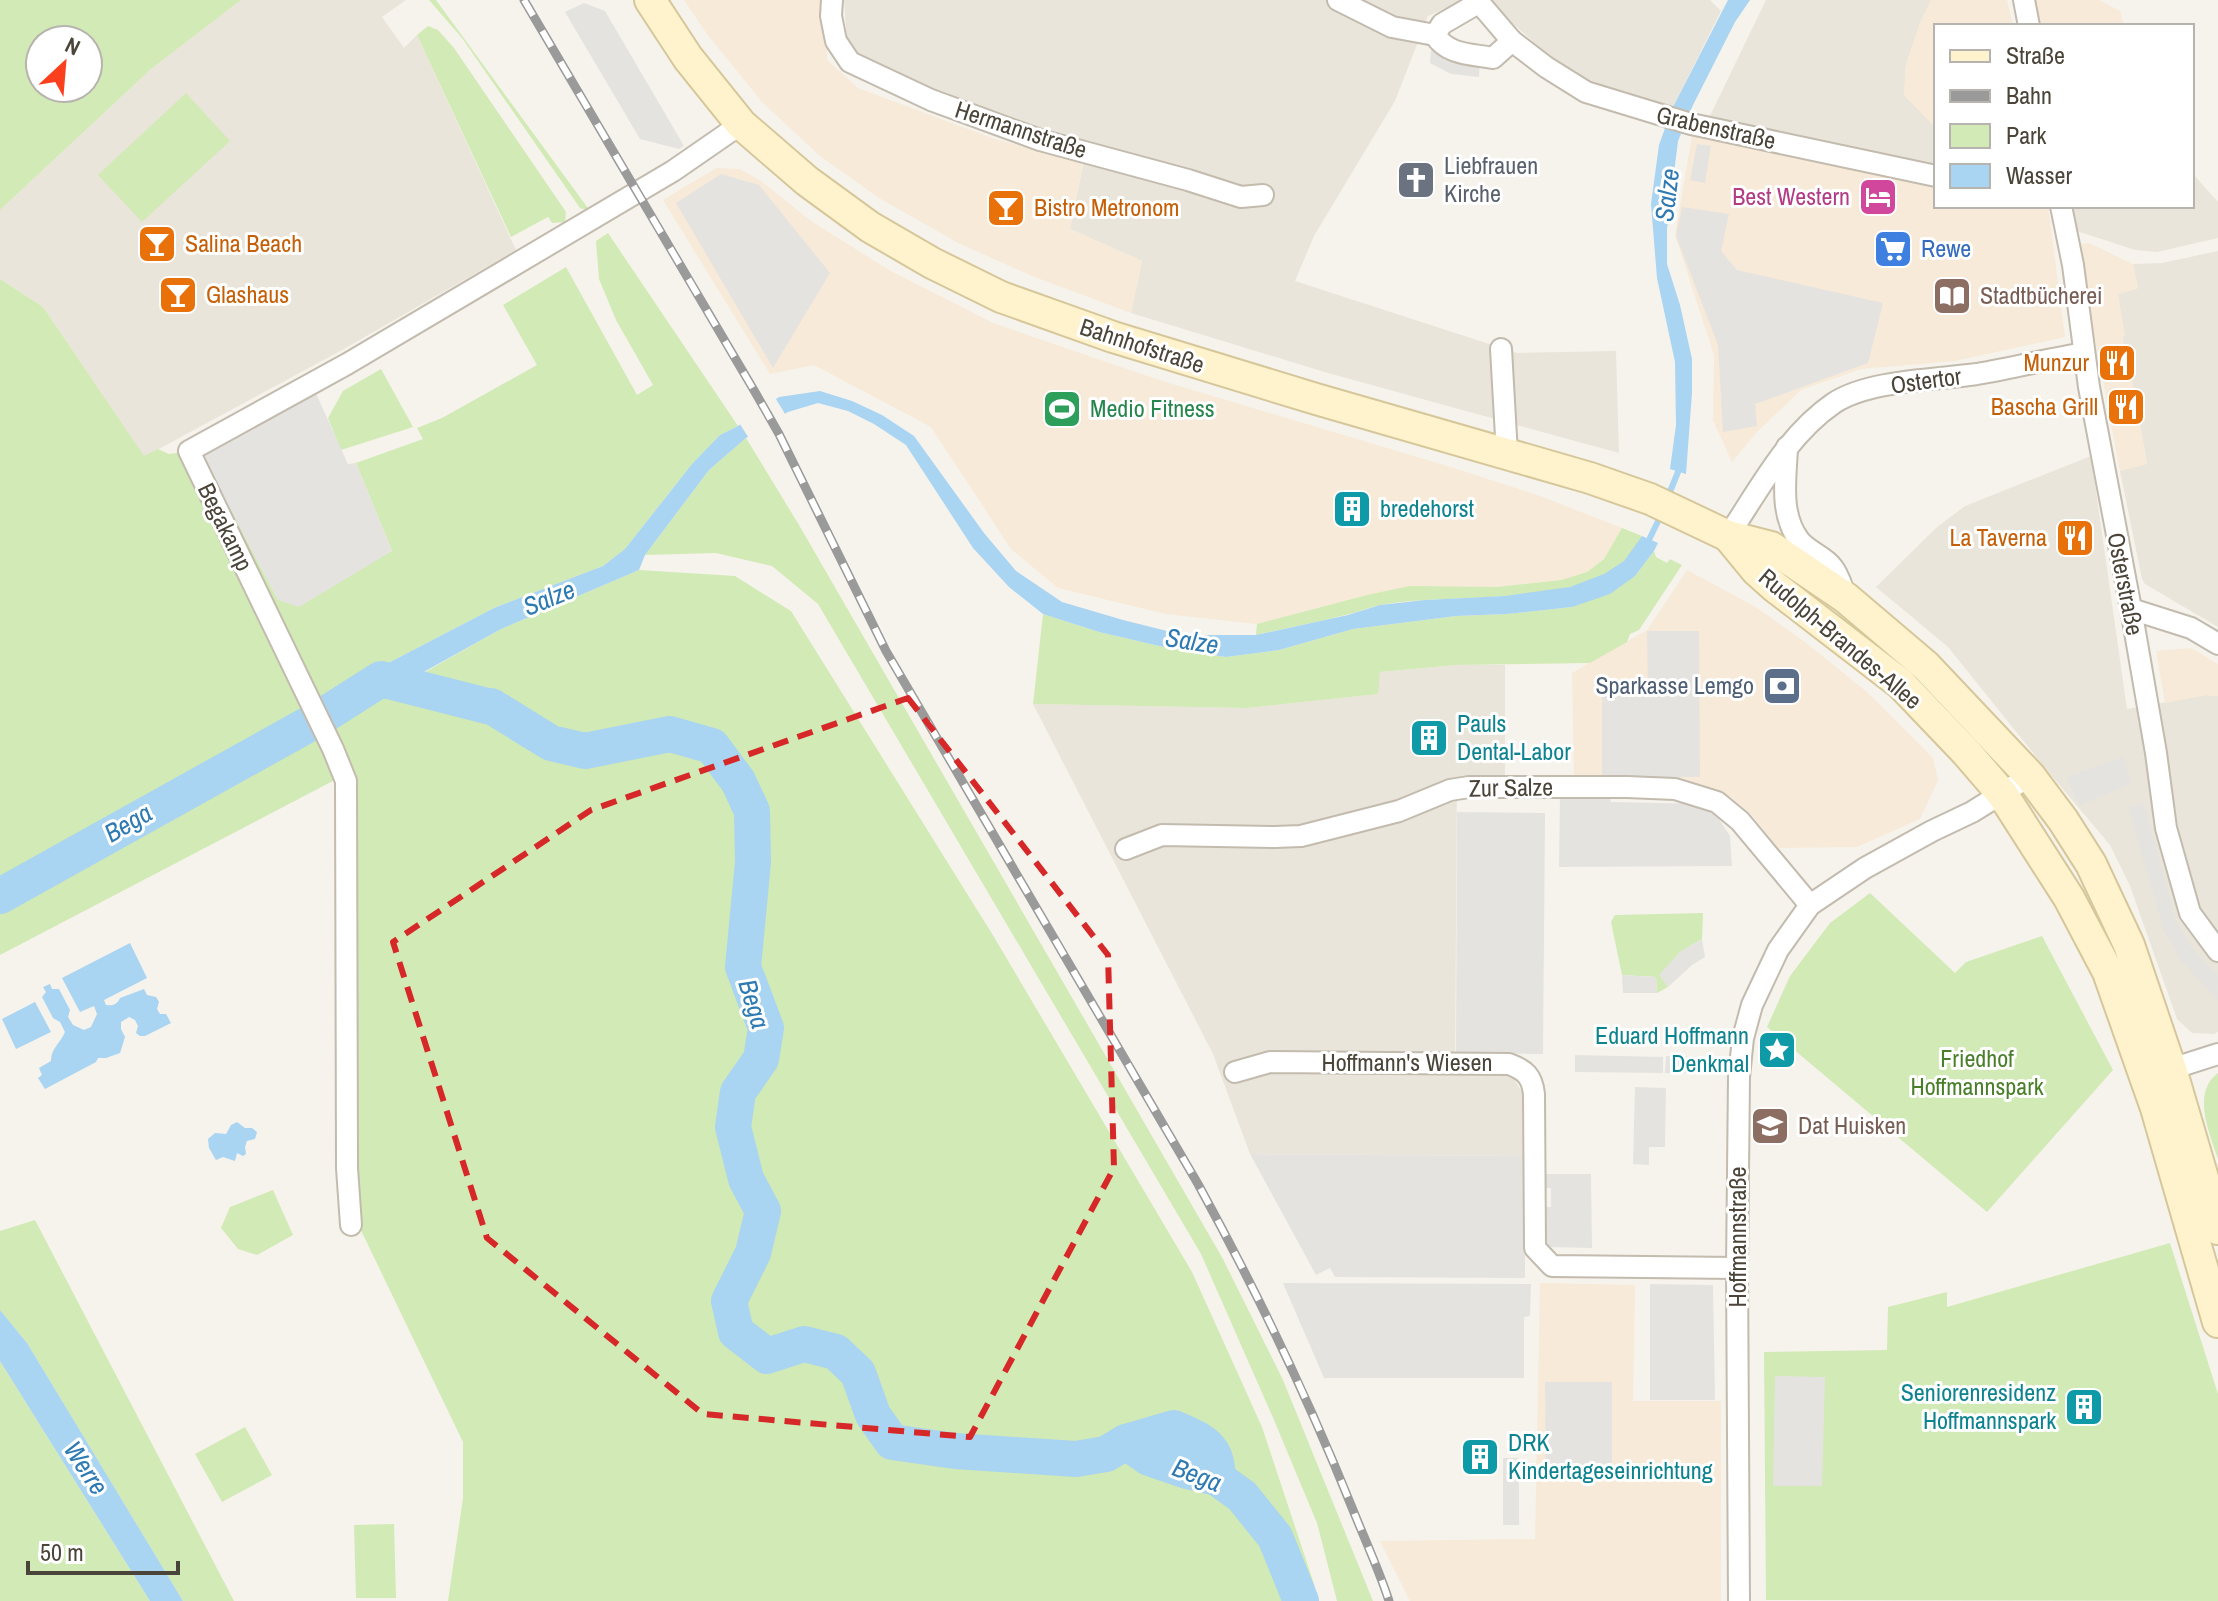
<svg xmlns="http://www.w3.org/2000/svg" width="2218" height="1601" font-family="'Archivo Narrow',sans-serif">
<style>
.residential{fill:#eae5da}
.commercial{fill:#f7ead8}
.green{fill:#d2eab5;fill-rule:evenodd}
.parking{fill:#e5e3e0}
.water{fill:#a9d4f2}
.pier{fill:#f6f3ec}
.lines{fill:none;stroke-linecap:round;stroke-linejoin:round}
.stream{stroke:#a9d4f2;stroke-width:6}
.river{stroke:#a9d4f2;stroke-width:36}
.street-casing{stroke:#c2bbae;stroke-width:24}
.secondary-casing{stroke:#d6c79b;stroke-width:34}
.street{stroke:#fff;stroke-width:20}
.secondary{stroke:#fff3cd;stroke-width:30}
.rail-casing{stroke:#9a9a9a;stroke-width:9}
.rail{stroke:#fff;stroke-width:6;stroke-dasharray:18;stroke-linecap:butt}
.marked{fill:none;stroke:#d62828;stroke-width:6;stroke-dasharray:16 10;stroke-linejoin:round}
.labels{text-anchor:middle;stroke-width:6;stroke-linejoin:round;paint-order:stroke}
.street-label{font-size:24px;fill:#4b4439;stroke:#fff}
.worship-label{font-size:24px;fill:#5b616d;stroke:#fff;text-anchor:start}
.hotel-label{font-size:24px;fill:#b23c85;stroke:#fff;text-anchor:end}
.food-label{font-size:24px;fill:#c56008;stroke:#fff;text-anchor:start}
.shop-label{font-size:24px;fill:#366cbe;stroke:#fff;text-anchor:start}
.education-label{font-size:24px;fill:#785e54;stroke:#fff;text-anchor:start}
.leisure-label{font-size:24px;fill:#27864d;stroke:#fff;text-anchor:start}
.culture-label{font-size:24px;fill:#0d838f;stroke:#fff;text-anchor:start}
.service-label{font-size:24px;fill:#4e5e75;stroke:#fff;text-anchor:end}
.park-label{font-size:24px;fill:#4a7f2a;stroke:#fff}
.water-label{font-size:26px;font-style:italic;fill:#2e7ab2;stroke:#fff}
</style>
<rect width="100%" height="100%" fill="#f6f3ec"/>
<g class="residential">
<polygon points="241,0 406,0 382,17 404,48 417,35 516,250 344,349 144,457 43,307 0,279 0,210 151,69"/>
<polygon points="844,0 1465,0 1428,16 1395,101 1314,236 1295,281 1517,353 1616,351 1619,453 1328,373 1131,313 1142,261 1070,229 1087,145 1045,133 879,70 857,56 847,41"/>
<polygon points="1486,0 1710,0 1721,11 1672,109 1593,83 1552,58"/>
<polygon points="1766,0 1931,0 1921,21 1906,64 1904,95 1936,128 1936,171 1708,120"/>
<polygon points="2192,173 2218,202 2218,238 2157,252 2135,250 2074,230 2069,206 2192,206"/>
<polygon points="2218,251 2218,627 2145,584 2142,579 2120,471 2147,463 2126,348 2124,347 2122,336 2124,336 2118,294 2138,288 2133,264 2162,263"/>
<polygon points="2091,456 2127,709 2206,695 2218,696 2218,1032 2214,1034 2192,1033 2177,1019 2130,886 2110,845 2046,769 1948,647 1876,587 1936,528 1965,506"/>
<polygon points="1456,665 1505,665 1505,777 1457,779 1455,1069 1495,1070 1514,1079 1524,1095 1525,1156 1250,1154 1213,1054 1033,704 1247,708 1377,694 1380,672"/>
</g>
<g class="commercial">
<polygon points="684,0 824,0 827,60 858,88 992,138 1083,163 1070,229 1142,261 1131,313 1032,276 958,243 879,198 820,156 762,102 707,34"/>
<polygon points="1931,0 2007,0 2013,26 1936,26 1936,128 1904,95 1906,64 1921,21"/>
<polygon points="2030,0 2099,0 2120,11 2124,26 2035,26"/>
<polygon points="1708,120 1936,171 1936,206 2048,206 2065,337 1955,361 1861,369 1801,390 1757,432 1732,462 1713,420 1714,355 1675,235 1692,136"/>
<polygon points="716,168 740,169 761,181 811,221 889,270 993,323 1159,380 1454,468 1540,496 1622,528 1604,559 1587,572 1561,580 1496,587 1367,595 1257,624 1166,614 1058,588 1011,549 931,427 814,365 770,374 663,200"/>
<polygon points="2089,243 2133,264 2138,288 2118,294 2125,336 2122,337 2124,347 2126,347 2147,464 2120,471 2077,244"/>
<polygon points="1687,570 1754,606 1805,642 1867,692 1933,758 1938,780 1920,819 1857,847 1778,848 1752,815 1731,797 1712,789 1683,782 1574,777 1572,673 1647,630"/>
<polygon points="2191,648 2218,664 2218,696 2206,695 2165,703 2156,651"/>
<polygon points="1540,1283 1635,1285 1633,1401 1721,1401 1721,1601 1410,1601 1380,1541 1535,1539"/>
</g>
<g class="green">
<path d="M0,0h241l-90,69 -151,141zM40,40h48v48h-48z"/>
<polygon points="429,0 436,0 590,211 580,208 462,38"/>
<polygon points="428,26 438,30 454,48 566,212 565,222 552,223 548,217 511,237 417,35"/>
<polygon points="186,93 230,141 142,222 98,175"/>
<polygon points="608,233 738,426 720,435 692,464 625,549 603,566 494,608 371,672 0,882 0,279 43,307 144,456 158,449 169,454 200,450 278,600 392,551 356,463 423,439 417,428 442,418 537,365 503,305 566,267 637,395 653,385 616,320 599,279 596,241"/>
<polygon points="381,369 413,427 341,450 328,418 343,391"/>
<polygon points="746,438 799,525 1223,1259 1283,1380 1373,1601 1337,1601 1317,1523 1274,1420 1201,1254 818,604 772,566 716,553 645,555 709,470"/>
<path d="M1622,528l20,8c-5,8 -11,18 -18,25 -48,47 -179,31 -243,44 -12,2 -24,8 -36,10 -29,8 -60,13 -89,20l1,-11 110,-29 43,-9 86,1 65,-7 26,-8 17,-13z"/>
<polygon points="1654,551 1656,557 1667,563 1670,559 1682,565 1639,630 1630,634 1627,642 1590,663 1456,665 1380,672 1378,694 1247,708 1033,704 1043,614 1099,632 1168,648 1226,657 1279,650 1353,629 1456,616 1507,614 1572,607 1635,576"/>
<polygon points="639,570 735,576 791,611 994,937 1192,1272 1262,1427 1315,1587 1315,1601 448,1601 463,1498 463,1442 356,1220 350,772 0,955 0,910 30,896 501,629"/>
<polygon points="1870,893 1955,973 1966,962 2042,936 2113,1070 1987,1212 1767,1027 1790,976 1830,923"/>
<polygon points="1703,913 1702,939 1680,952 1660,975 1668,987 1657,993 1656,977 1622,975 1611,922 1615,915"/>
<path d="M2218,1073v86c-8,-26 -27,-66 0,-86z"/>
<polygon points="273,1190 293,1235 257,1255 238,1249 221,1228 230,1207"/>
<polygon points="35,1220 234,1601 183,1601 27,1343 0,1310 0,1231"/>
<polygon points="2170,1243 2218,1394 2218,1601 1766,1600 1764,1352 1887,1350 1888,1307 1947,1292 1947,1307"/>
<polygon points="0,1361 150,1601 0,1601"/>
<polygon points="245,1427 272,1475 222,1502 195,1454"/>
<polygon points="394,1524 396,1598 356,1598 354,1525"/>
</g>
<g class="parking">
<polygon points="584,3 605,11 684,146 679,149 640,139 565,12"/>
<polygon points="1431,49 1452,57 1480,61 1479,77 1451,74 1430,63"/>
<polygon points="1697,144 1711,146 1705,183 1690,180"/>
<polygon points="721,174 759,185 830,273 773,368 676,203"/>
<polygon points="1682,207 1729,214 1721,251 1737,270 1883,303 1868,363 1755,404 1757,426 1723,432 1718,345 1676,236"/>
<polygon points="313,387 348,464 356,463 392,551 299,607 278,600 200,450"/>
<polygon points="1647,631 1699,631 1700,777 1602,777 1602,692 1648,691"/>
<polygon points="2123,757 2131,783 2080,806 2066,777"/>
<polygon points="1560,797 1610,797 1611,802 1709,804 1730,836 1732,866 1559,867"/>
<polygon points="2144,803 2176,921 2191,947 2218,976 2217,1000 2180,959 2163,928 2128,807"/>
<polygon points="1457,812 1545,813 1543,1054 1456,1053"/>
<polygon points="1702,939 1705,957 1692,965 1668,987 1659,975 1680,952"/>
<polygon points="1622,975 1656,977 1657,993 1623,993"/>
<polygon points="1575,1055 1663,1057 1663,1073 1575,1072"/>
<polygon points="1666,1056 1719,1057 1719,1074 1665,1073"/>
<polygon points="1635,1087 1666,1088 1665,1147 1649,1147 1649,1165 1633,1164"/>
<polygon points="1250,1154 1525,1156 1525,1278 1335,1277 1330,1268 1316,1275"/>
<polygon points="1545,1174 1591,1174 1592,1248 1549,1247 1545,1240 1546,1207 1551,1207 1551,1188 1545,1188"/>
<polygon points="1283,1283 1531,1284 1530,1316 1524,1317 1524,1378 1324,1378"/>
<polygon points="1650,1284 1713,1285 1715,1400 1650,1400"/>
<polygon points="1775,1376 1825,1377 1822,1486 1773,1486"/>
<polygon points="1545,1382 1612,1382 1612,1480 1546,1480"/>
<rect x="1503" y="1458" width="16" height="67"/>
</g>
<g class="water">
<polygon points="1728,0 1750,0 1735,22 1693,105 1678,141 1667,229 1667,264 1680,305 1692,359 1692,393 1686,474 1670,469 1676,425 1675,362 1657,278 1651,204 1659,145 1672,109"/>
<polygon points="820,391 852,401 882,415 914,436 984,533 1016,571 1062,602 1123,620 1183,635 1256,635 1348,615 1380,605 1425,600 1505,596 1570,587 1604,574 1624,561 1642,536 1658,543 1654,551 1635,576 1610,594 1572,607 1507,614 1456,616 1353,629 1279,650 1226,657 1168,648 1099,632 1043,614 1009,587 973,548 906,445 874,424 848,411 818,403 788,412 746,438 709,470 645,555 639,570 501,629 411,679 371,672 494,608 603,566 625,549 692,464 720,435 738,426 779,397"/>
<path d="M130,943l17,35 -43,22 2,5c6,1 11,0 14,-7l24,-9 3,6 9,2 3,5 -2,7 3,5h6l5,9 -26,13h-5l-4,-3 2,-7 -3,-6 -6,-3 -8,5v7l4,8 -5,16 -14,5h-8l-2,4 -51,27 -7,-11 4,-3 -3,-7 12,-7c0,-13 9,-17 14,-29l-5,-10 -7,-4 -11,-21 4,-5 -3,-5 7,-3 2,5h7l11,21 -2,7 5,8 11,5 7,-3 6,-13 -3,-8 -14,6 -18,-34z"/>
<polygon points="35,1002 51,1032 16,1049 2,1019"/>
<polygon points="237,1122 245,1128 252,1128 257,1132 255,1139 247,1141 245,1147 246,1154 243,1156 237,1153 235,1161 223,1157 216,1160 209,1148 208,1139 215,1133 226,1134 231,1125"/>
<polygon points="0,1310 27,1343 183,1601 150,1601 0,1361"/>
</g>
<polygon class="pier" points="774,396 787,417 750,440 738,421"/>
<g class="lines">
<g class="stream">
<polyline points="1667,499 1678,472 1679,464"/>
<polyline points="1646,546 1662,513"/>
<polyline points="381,679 395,672"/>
</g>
<g class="river">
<polyline points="0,896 318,719 381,679 487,706 491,706 551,743 585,751 670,734 712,746 738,781 752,811 753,862 743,967 766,1028 761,1059 738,1092 733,1127 746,1179 763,1211 753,1253 729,1301 736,1332 767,1356 804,1344 836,1352 858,1373 873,1415 892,1442 955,1451 1076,1459 1106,1454 1126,1442 1149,1458 1187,1471 1217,1478 1242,1496 1275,1537 1301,1601"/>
<path d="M1126,1442l48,-14c26,12 45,17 43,50"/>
</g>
<g class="street-casing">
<g id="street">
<polyline points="832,0 831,16 836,41 850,62 931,100 1040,140 1188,180 1241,197 1263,195"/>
<polyline points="1338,0 1392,27 1435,35"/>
<polyline points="1477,0 1512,41 1546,67 1586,92 1691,124 1936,176"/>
<polyline points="2024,0 2029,26"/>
<path d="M1435,35c12,20 37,19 58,23l19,-17"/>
<polyline points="1435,35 1442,24 1478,3"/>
<polyline points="2061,206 2073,265 2089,387 2131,609 2156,753 2166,828 2190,913 2218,951"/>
<polyline points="1501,349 1507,454"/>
<path d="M1787,447c-1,31 -8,66 12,93 9,12 26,16 34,28 6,7 9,20 13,29"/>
<path d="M1728,536c31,-46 59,-101 106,-133 35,-23 101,-23 143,-29 36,-6 71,-15 107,-21"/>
<polyline points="2131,609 2191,628 2218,644"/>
<polyline points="1126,849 1162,835 1275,837 1301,836 1399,811 1450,790 1469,787 1627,787 1675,789 1717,802 1740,821 1810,905"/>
<polyline points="2171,1069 2218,1054"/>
<path d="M1235,1072l35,-10 239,2c16,6 23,12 25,30l1,154 17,18 185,2"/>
<polyline points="351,1225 347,1168 346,781 333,749 189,451 347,364 673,171 741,124"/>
<polyline points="1739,1601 1737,1268 1739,1077 1743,1038 1752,1005 1778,950 1810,905 1865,868 1932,831 1972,812 2030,776"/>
</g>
</g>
<g class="secondary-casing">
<g id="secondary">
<polyline points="650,0 688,58 741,124 807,181 870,227 932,263 1001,297 1113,337 1316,399 1590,478 1650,499 1728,536 1771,547 1846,598 1926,666 2030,776 2063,820 2091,864 2129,945 2171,1069 2218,1229"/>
<polyline points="1728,536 1756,570 1775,587 1901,684 1966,752 2003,795 2069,898 2108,972 2156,1108 2218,1322"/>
</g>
</g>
<use href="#street" class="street"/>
<use href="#secondary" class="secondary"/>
<g class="rail-casing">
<path id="rail" d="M524,0l231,392 24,42 107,217 312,533c58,106 110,214 155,326 12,30 26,60 36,91"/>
</g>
<use href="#rail" class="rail"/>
</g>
<path class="marked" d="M908,698l200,257 6,213 -144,269 -267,-23 -216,-176 -94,-296 198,-132z"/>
<defs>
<g id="church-square" transform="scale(2)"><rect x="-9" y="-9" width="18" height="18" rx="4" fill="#6b7280" stroke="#fff"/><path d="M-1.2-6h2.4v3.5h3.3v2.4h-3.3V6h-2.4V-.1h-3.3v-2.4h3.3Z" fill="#fff"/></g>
<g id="hotel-square" transform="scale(2)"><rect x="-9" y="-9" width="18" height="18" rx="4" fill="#d1479c" stroke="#fff"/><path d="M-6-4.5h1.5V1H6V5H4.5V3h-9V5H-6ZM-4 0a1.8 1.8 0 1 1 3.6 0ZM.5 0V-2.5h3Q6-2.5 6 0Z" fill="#fff"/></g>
<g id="bar-square" transform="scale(2)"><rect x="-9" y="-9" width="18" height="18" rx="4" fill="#e8710a" stroke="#fff"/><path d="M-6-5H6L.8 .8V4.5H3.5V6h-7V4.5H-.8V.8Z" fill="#fff"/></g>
<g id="supermarket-square" transform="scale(2)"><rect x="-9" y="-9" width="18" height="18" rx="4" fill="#3f7fe0" stroke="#fff"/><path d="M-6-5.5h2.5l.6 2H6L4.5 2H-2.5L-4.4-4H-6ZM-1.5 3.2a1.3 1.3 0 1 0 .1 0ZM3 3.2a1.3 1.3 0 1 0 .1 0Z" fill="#fff"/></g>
<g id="library-square" transform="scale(2)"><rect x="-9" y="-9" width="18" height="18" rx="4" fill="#8d6e63" stroke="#fff"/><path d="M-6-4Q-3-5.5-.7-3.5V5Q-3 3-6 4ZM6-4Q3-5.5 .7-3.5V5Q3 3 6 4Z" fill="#fff"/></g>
<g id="restaurant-square" transform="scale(2)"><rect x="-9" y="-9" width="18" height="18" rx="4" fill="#e8710a" stroke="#fff"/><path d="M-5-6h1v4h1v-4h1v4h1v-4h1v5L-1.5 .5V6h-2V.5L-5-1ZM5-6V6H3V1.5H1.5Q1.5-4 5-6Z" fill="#fff"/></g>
<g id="stadium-square" transform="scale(2)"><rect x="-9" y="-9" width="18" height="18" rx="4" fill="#2e9e5b" stroke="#fff"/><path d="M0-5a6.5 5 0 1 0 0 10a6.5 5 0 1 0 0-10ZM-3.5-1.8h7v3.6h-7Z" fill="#fff"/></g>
<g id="building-square" transform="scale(2)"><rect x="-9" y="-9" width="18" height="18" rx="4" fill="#0f9aa8" stroke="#fff"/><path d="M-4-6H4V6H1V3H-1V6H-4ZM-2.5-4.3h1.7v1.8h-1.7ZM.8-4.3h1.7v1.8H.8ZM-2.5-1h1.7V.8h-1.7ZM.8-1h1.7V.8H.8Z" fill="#fff"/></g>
<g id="bank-square" transform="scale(2)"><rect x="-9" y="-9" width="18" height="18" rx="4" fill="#5c6f8a" stroke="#fff"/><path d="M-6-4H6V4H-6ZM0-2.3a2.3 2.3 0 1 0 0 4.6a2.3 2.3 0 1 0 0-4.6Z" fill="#fff"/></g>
<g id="sight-square" transform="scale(2)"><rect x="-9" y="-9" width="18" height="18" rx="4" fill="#0f9aa8" stroke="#fff"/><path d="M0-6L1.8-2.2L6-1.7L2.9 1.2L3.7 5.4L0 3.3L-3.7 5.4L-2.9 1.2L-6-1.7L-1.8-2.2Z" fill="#fff"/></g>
<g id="school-square" transform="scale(2)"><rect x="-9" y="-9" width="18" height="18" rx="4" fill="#8d6e63" stroke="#fff"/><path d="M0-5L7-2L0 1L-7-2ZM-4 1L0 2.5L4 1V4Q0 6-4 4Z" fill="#fff"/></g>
</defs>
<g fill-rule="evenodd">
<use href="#church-square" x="1416" y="180"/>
<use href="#hotel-square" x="1878" y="197"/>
<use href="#bar-square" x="1006" y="208"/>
<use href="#bar-square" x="157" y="244"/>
<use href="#supermarket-square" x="1893" y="249"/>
<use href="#bar-square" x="178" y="295"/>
<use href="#library-square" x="1952" y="296"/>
<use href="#restaurant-square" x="2117" y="363"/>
<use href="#restaurant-square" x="2126" y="407"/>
<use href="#stadium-square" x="1062" y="409"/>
<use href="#building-square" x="1352" y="509"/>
<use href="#restaurant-square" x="2075" y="538"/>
<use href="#bank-square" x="1782" y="686"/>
<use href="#building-square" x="1429" y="738"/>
<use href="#sight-square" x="1777" y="1050"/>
<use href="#school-square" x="1770" y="1126"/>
<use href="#building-square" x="2084" y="1407"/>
<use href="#building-square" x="1480" y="1457"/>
</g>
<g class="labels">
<g class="street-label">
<text transform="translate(1716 128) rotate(13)" y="8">Grabenstraße</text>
<text transform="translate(1021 130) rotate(18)" y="8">Hermannstraße</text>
<text transform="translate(1142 346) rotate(18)" y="8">Bahnhofstraße</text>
<text transform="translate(1926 381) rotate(-8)" y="8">Ostertor</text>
<text transform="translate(225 527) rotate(64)" y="8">Begakamp</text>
<text transform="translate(2125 584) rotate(79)" y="8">Osterstraße</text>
<text transform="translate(1840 639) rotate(40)" y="8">Rudolph-Brandes-Allee</text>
<text transform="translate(1511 788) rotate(-1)" y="8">Zur Salze</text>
<text x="1407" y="1071">Hoffmann's Wiesen</text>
<text transform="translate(1738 1237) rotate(-90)" y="8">Hoffmannstraße</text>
</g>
<g class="worship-label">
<text x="1444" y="174">Liebfrauen<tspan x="1444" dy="28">Kirche</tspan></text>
</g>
<g class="hotel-label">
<text x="1850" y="205">Best Western</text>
</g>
<g class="food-label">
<text x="1034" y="216">Bistro Metronom</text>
<text x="185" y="252">Salina Beach</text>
<text x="206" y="303">Glashaus</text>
<text x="2089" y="371" text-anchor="end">Munzur</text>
<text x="2098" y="415" text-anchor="end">Bascha Grill</text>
<text x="2047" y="546" text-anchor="end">La Taverna</text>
</g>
<g class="shop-label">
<text x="1921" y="257">Rewe</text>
</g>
<g class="education-label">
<text x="1980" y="304">Stadtbücherei</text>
<text x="1798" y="1134">Dat Huisken</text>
</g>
<g class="leisure-label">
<text x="1090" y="417">Medio Fitness</text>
</g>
<g class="culture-label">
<text x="1380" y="517">bredehorst</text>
<text x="1457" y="732">Pauls<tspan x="1457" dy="28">Dental-Labor</tspan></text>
<text x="1749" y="1044" text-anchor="end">Eduard Hoffmann<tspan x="1749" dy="28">Denkmal</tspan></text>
<text x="2056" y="1401" text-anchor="end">Seniorenresidenz<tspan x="2056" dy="28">Hoffmannspark</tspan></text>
<text x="1508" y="1451">DRK<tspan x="1508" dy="28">Kindertageseinrichtung</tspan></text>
</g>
<g class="service-label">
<text x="1754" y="694">Sparkasse Lemgo</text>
</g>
<g class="park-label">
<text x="1977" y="1067">Friedhof<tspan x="1977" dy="28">Hoffmannspark</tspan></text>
</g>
<g class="water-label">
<text transform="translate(1667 195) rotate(-83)" y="9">Salze</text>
<text transform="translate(549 598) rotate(-22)" y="9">Salze</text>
<text transform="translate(1192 641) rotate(9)" y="9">Salze</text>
<text transform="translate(128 823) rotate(-30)" y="9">Bega</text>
<text transform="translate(754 1004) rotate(73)" y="9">Bega</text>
<text transform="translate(86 1468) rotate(57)" y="9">Werre</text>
<text transform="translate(1197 1475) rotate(21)" y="9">Bega</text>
</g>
</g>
<rect x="1934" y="24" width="260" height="184" fill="#ffffff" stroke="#b7b4b0" stroke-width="2"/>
<rect x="1950" y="50" width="40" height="12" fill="#fff3cd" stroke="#b7b4b0" stroke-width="2"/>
<text x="2006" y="64" font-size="24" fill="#4b4439">Straße</text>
<rect x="1950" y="90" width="40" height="12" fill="#9a9a9a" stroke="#b7b4b0" stroke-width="2"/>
<text x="2006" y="104" font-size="24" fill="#4b4439">Bahn</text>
<rect x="1950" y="124" width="40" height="24" fill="#d2eab5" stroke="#b7b4b0" stroke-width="2"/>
<text x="2006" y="144" font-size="24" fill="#4b4439">Park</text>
<rect x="1950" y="164" width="40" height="24" fill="#a9d4f2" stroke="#b7b4b0" stroke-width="2"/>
<text x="2006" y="184" font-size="24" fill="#4b4439">Wasser</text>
<g transform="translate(64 64) rotate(26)"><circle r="38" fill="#ffffff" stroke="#b7b4b0" stroke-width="2"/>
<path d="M0-6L14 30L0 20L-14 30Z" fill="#fc3f1d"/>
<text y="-12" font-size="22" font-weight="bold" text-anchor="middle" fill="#4b4439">N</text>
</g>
<path d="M28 1561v12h150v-12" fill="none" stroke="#4b4439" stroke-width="4"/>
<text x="40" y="1561" font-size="24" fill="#4b4439" stroke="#ffffff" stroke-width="6" paint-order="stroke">50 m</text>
</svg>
